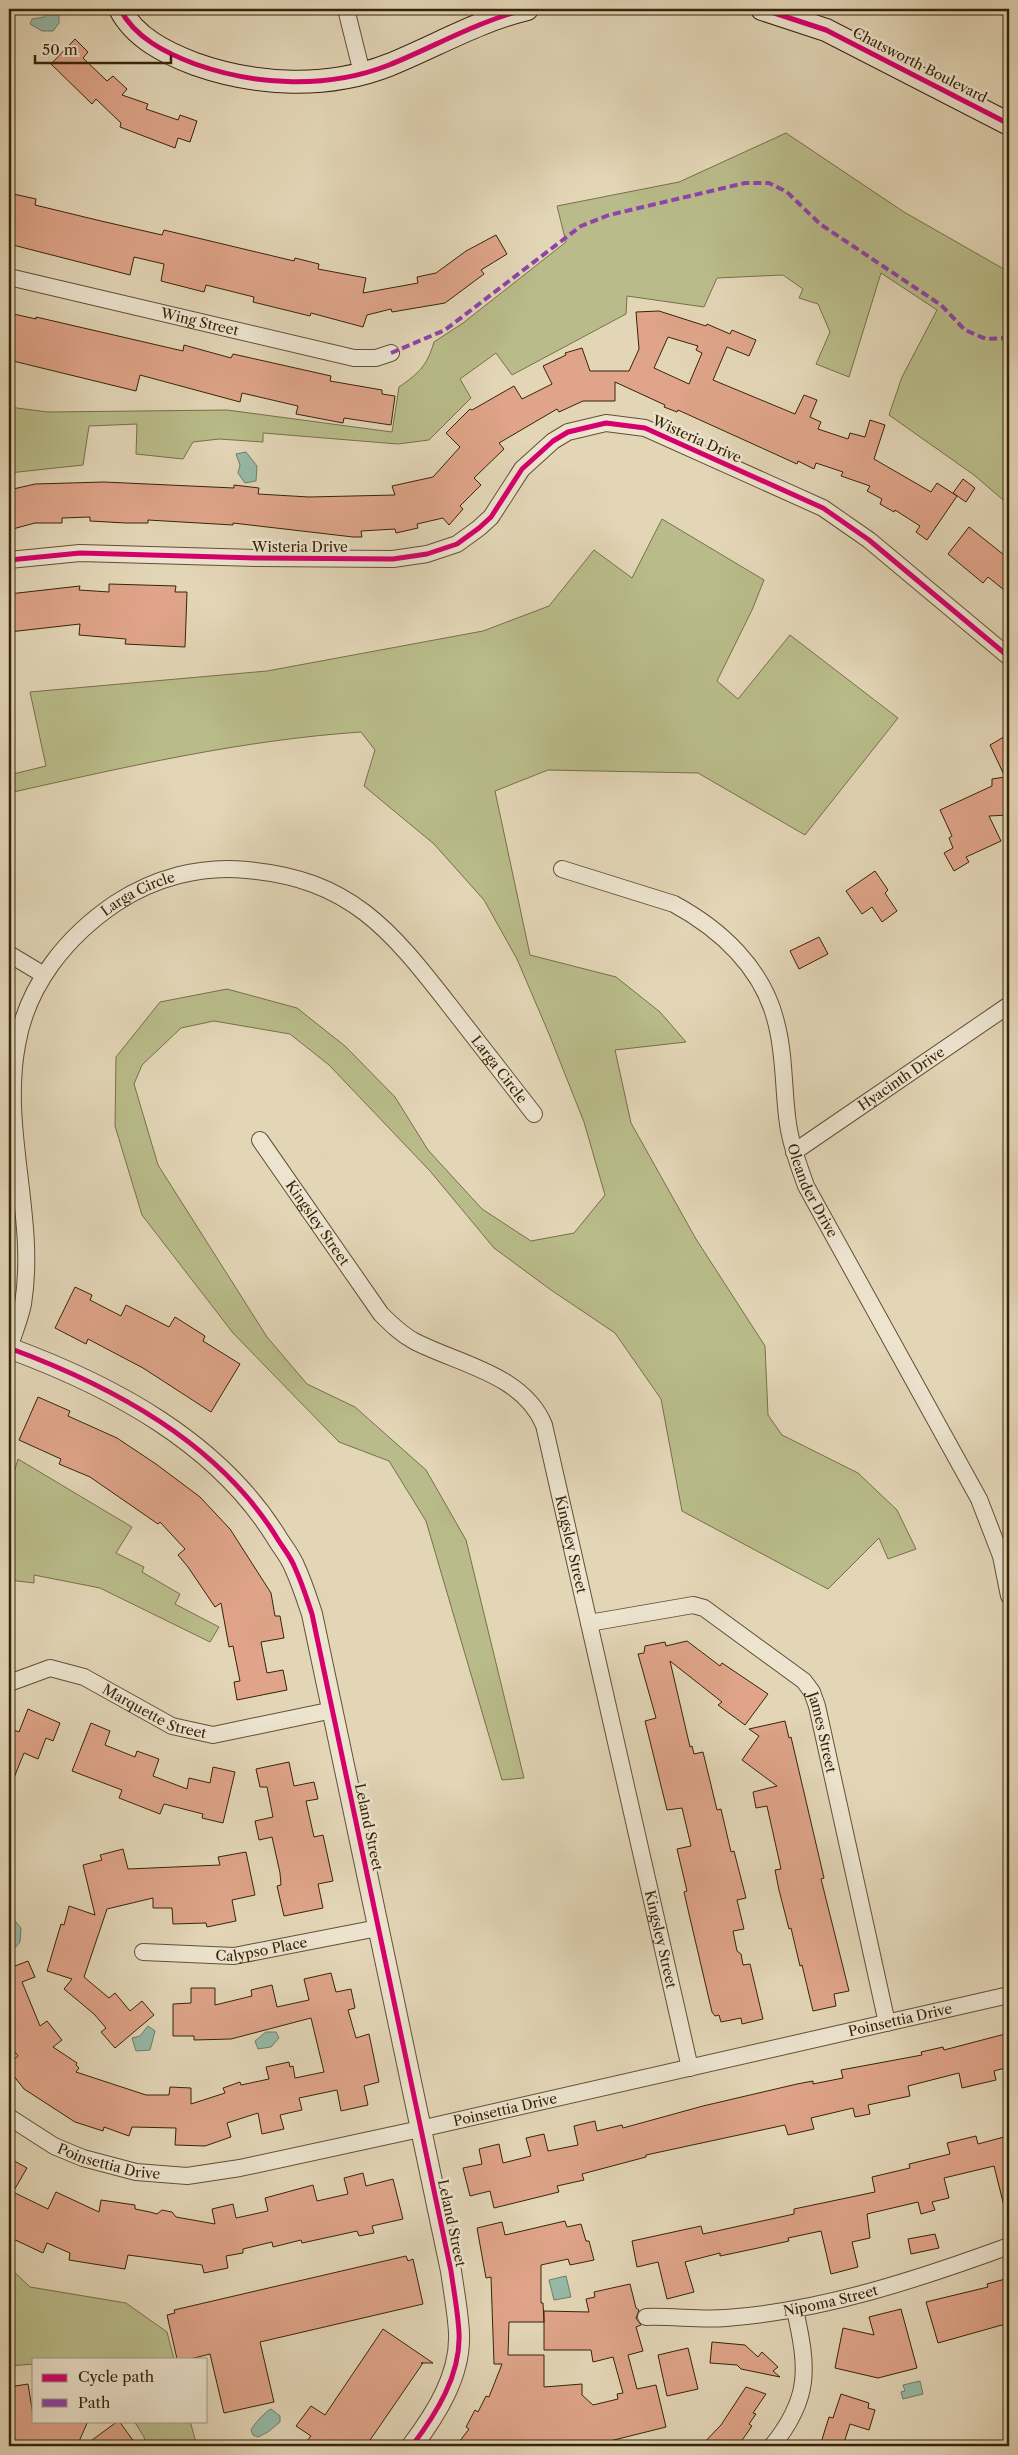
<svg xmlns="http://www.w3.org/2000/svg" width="1018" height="2455" font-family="'Libre Caslon Text',serif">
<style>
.green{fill:#b9bc8a;stroke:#787049}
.water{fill:#96baa8;stroke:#707e68}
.building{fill:#dfa489;stroke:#372408;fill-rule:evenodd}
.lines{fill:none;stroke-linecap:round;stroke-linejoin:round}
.minor-casing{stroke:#625034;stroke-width:18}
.tertiary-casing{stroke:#625034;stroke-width:22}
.secondary-casing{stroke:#372408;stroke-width:24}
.minor{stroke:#ede4d0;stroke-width:16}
.tertiary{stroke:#ede4d0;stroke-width:20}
.secondary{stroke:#ede4d0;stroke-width:22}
.quiet{stroke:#8e44ad;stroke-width:4;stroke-dasharray:8 4;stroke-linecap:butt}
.cycleway-casing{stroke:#ede4d0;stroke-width:8}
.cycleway{stroke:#d6006c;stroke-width:5}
.labels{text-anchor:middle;stroke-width:5;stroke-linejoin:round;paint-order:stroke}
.street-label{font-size:14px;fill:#372408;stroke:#ede4d0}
</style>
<rect width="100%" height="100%" fill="#e3d6b7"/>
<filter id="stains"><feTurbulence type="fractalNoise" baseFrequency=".004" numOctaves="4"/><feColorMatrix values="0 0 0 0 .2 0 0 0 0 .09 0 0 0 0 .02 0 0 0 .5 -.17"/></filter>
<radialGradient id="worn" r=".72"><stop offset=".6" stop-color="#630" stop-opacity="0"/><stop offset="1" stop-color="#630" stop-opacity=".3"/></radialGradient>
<g class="green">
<path d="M786,133l118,79 105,60v233l-35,-30 -85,-60 13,-38 35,-67 -56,-37 -32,104 -33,-13 14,-32 -12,-28 -19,-6 4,-9 -20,-14 -66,3 -13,29 -77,-11 -1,18 -114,61 -16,-22 -36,26 11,19 -42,42 -31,4 -135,-11v9l-44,-3 -26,3 -10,17 -47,-5 1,-30 -48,2 -6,39 -74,8v-66l39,5 179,-2 165,22 7,-45c20,-14 28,-21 35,-45l29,-19 103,-81 -9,-36 122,-24z"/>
<path d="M662,519l102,61 -12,30 -35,71 21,18 52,-64 108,83 -93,117 -107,-62 -150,-3 -53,21 35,164 86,22 44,35 26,30 -71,8 16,73 65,116 69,107 3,69 14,20 76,38 39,37 19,39 -28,10 -9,-21 -51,51 -146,-78 -21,-112 -46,-66 -64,-43 -57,-42 -64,-77 -101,-106 -39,-31 -76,-13 -33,7 -39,37 -8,19 24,81 109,172 40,47 48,23 71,63 40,70 58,238 -22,2 -76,-259 -37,-60 -50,-19 -106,-109 -91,-118 -27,-89 1,-69 44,-55 67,-13 70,19 48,38 50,51 33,53 54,59 49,32 43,-8 31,-38 -21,-73 -35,-88 -32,-75 -33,-59 -50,-56 -70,-58 11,-36 -14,-18c-119,8 -236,35 -352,61v-18l37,-9 -16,-74 237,-21 216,-40 66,-25 45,-56 38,28z"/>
<polygon points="18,1459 132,1527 116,1553 144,1567 142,1572 180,1594 175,1604 219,1627 210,1642 100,1588 34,1575 34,1583 9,1580 9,1489"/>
<polygon points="9,2267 30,2287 126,2303 167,2332 174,2359 34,2359 34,2364 9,2366"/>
<polygon points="134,2421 190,2421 197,2446 146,2446 144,2437"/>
</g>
<g class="water">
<polygon points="51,9 59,9 59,23 53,31 42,31 30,24 32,19 44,17"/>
<polygon points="246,452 257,466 256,481 245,483 238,473 240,465 236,454"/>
<polygon points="16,1922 21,1928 20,1942 14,1949 10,1949 9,1924"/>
<polygon points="148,2026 155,2031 150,2050 136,2051 132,2038 140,2036"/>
<polygon points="266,2032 276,2032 279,2038 271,2047 258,2049 255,2041"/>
<polygon points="566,2276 571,2297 554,2300 549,2280"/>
<polygon points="920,2381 923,2394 903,2399 901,2392 905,2391 903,2385"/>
<path d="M271,2409l9,7v6l-12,10 -10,5 -5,-2 -2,-5c2,-5 16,-20 20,-21z"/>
</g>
<g class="building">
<polygon points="75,39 88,52 83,58 107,81 113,76 127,89 122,95 148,104 146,109 178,120 180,115 197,121 190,142 178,138 175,148 120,127 121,123 96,99 92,104 51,64"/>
<polygon points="9,193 36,199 35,205 101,221 162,235 164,230 294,261 295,258 319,264 318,269 366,278 363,293 418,283 417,277 436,273 466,251 496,235 507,254 481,270 484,274 445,303 392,312 391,309 367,315 363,327 311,313 310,316 253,302 254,297 206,285 204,292 161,281 164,264 134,257 130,275 9,244"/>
<path d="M659,311l47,15 1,-2 23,10 2,-4 24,10 -7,16 -22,-9 -14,33 82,34 9,-19 13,5 -7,17 11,5 -3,7 30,10 2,-6 15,4 5,-17 15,5 -11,34 57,33 6,-9 20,13 -30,44 -11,-8 4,-6 -25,-16 -1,2 -14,-8 2,-5 -15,-8 3,-5 -29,-10 2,-4 -27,-9 -2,6 -16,-8 -1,3 -119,-54 -1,2 -13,-5 1,-2 -50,-23v19h-32l-24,11 -2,-3 -58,34 5,6 -30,29 7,7 -21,21 3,3 -14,16 -6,-7 -26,6 1,4 -22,5 -1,-4 -34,2 1,6h-9l-120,-14v2l-85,-5v3h-22l-36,-2v-4l-28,1v5h-27l-26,7v-22l4,-1 -4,-17 26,-6 69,-2 130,6v-3l25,3 -1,6 51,3 86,-2 -3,-9 41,-9 27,-30 -14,-14 24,-24 2,1 42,-24 8,13 30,-15 -9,-18 23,-11 -1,-2 17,-5 8,23h39l10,-22 -3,-37zM668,337l30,9 -2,4 6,3 -13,31 -35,-16z"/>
<polygon points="9,313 36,319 36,317 183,351 184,345 231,358 233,354 331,376 330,381 382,390 382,394 395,396 391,425 344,418 343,423 296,414 298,406 242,393 240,402 140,375 136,391 9,360"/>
<polygon points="963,479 975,488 966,502 953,493"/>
<polygon points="969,527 1009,559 1009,594 988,577 983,583 948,554"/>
<polygon points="109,584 176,586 175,592 187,592 185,647 125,644 126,639 79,635 80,624 9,632 9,594 80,586 79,590 109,592"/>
<polygon points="1009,734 1009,815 989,816 1001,841 966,857 969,862 954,871 944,853 953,848 949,838 952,836 940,810 992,786 992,779 1005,777 990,745"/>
<polygon points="875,871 888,890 885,893 897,911 882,922 872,907 862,914 846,891"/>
<polygon points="819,937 828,954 799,969 790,951"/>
<polygon points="75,1287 92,1295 90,1300 121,1316 126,1305 169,1327 175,1317 205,1336 203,1341 240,1364 211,1412 143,1368 88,1339 86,1344 55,1328"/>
<polygon points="38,1397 70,1411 68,1416 117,1438 156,1464 200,1497 230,1529 271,1593 275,1616 280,1616 284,1638 261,1642 267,1673 283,1670 287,1690 237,1700 234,1682 240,1681 233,1646 229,1647 221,1603 215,1607 188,1567 178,1555 185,1549 160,1522 158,1524 90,1477 59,1464 61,1459 19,1440"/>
<polygon points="687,1641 720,1666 722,1663 768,1694 745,1725 718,1705 722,1702 670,1661 690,1747 692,1746 694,1754 703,1752 717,1810 721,1809 731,1852 734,1851 746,1898 737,1900 744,1929 733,1931 737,1951 741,1954 743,1965 750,1964 763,2019 742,2024 741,2018 721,2022 719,2015 715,2016 712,2012 689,1914 684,1892 687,1891 677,1849 691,1846 682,1808 667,1810 645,1721 656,1718 638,1654 644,1653 645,1646 665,1642 666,1646"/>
<polygon points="28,1709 60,1723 53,1741 46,1738 38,1759 24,1753 9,1790 9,1728 19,1732"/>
<polygon points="785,1721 789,1738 791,1737 824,1878 821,1879 849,1991 834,1994 836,2006 813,2011 802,1965 800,1966 791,1928 789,1929 779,1890 775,1870 781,1869 767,1806 756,1808 753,1792 777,1786 742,1760 759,1736 749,1729"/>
<polygon points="91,1723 110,1731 105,1745 135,1757 137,1751 159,1759 153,1776 187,1789 189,1778 210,1783 213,1767 235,1772 223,1823 202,1818 203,1814 164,1804 160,1814 119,1798 122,1790 72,1771"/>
<polygon points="289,1762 294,1786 314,1782 318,1799 306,1801 314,1837 323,1835 333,1881 318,1884 323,1908 284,1916 277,1886 281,1885 280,1873 272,1837 259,1840 255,1821 273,1817 267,1787 260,1787 256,1769"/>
<polygon points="123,1849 128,1869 220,1865 218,1857 246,1852 255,1895 232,1900 236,1921 207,1927 206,1923 173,1924 172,1908 153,1908 153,1898 107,1909 84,1977 109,1998 115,1993 130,2011 142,2001 154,2015 115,2048 101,2032 106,2028 94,2014 64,1989 72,1979 47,1971 61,1924 64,1925 69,1906 95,1915 83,1865 102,1860 100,1855"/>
<polygon points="9,1951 15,1966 28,1961 35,1977 22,1982 40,2026 47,2021 62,2040 53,2047 77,2063 76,2065 79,2068 76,2072 146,2095 169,2095 170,2087 191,2088 191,2104 225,2093 223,2088 240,2082 241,2085 269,2079 266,2067 289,2062 290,2067 293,2066 295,2078 324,2072 311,2018 231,2039 194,2040 194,2036 173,2036 173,2004 191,2003 191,1988 215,1988 215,2005 252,1996 251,1990 272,1985 277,2007 309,2000 304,1979 331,1973 336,1992 351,1989 355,2008 348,2010 356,2038 369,2034 379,2082 364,2086 368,2105 341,2111 337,2090 299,2098 302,2110 280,2115 284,2129 262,2134 258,2113 227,2123 231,2137 205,2146 175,2145 176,2128 132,2127 129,2136 104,2127 103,2131 75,2122 24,2089 9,2070 9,2063 18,2056 9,2044"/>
<polygon points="1009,2033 1009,2067 994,2071 996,2080 962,2088 959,2073 908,2086 910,2096 868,2105 870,2114 855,2117 853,2108 811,2118 814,2129 788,2135 785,2125 646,2155 646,2157 582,2174 584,2180 557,2186 559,2192 494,2208 490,2191 470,2196 463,2168 482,2164 479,2149 499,2144 503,2163 531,2156 526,2138 544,2134 548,2151 578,2145 574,2126 595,2121 597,2131 622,2125 623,2128 703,2106 797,2084 813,2081 813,2084 843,2078 841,2070 922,2055 921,2052 943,2047 944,2050"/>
<polygon points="976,2136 978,2144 1004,2137 1009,2156 1009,2206 1004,2206 994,2166 944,2178 949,2198 932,2202 935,2210 921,2214 918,2202 867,2214 870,2238 852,2242 858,2267 831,2274 821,2231 788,2238 789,2241 758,2248 720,2256 720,2253 685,2262 694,2292 667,2299 658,2262 637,2267 632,2241 701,2226 703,2234 794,2214 794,2209 875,2192 872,2177 910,2168 909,2164 950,2154 947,2143"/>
<polygon points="9,2158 27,2168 13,2192 48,2209 56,2192 99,2212 101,2200 135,2205 135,2209 150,2212 157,2214 162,2210 172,2212 176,2217 215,2224 212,2209 233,2204 236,2218 268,2211 265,2198 313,2185 317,2201 348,2194 344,2178 363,2173 366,2186 393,2179 403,2219 372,2226 374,2233 359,2236 357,2231 302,2243 301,2240 273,2247 272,2242 243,2249 243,2253 226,2256 228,2268 204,2273 202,2265 128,2255 125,2269 69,2260 70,2253 47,2243 43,2253 9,2237"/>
<polygon points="565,2221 567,2227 581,2224 586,2241 589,2241 594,2260 570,2265 568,2259 541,2265 541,2303 543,2303 544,2322 509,2322 508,2355 544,2355 544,2387 582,2384 582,2395 593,2405 618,2399 617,2394 623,2393 613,2357 593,2362 591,2350 544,2350 544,2311 589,2312 586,2299 595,2297 594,2292 630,2284 636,2308 639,2310 636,2318 641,2325 636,2327 643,2351 628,2355 637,2389 656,2385 666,2427 598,2444 596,2446 456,2446 469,2429 466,2427 475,2410 478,2412 486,2396 489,2397 502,2364 494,2364 491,2277 486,2278 477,2228 502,2222 505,2235"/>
<polygon points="935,2234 939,2248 911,2254 908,2239"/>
<polygon points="406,2256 408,2261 413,2259 423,2304 260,2342 274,2402 224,2413 210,2354 190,2359 177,2359 167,2315 175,2313 174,2310"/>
<polygon points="1009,2278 1009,2323 938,2343 926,2302 988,2287 987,2284"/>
<polygon points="901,2309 917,2368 878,2378 835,2368 843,2328 874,2335 869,2317"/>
<polygon points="383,2329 433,2363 421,2363 423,2363 366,2446 303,2446 311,2436 296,2426 311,2406 325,2415"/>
<polygon points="712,2342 745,2345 758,2357 762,2352 778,2367 773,2371 780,2377 741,2369 737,2365 710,2363"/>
<polygon points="688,2348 698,2389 667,2396 658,2355"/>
<polygon points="28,2384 34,2421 88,2421 77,2446 9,2446 9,2387"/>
<polygon points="746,2387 766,2394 753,2413 756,2414 749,2424 752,2426 738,2446 701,2446 721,2425"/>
<polygon points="841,2394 869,2403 868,2408 875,2410 869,2430 850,2424 843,2446 820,2446 829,2417 833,2418"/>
<polygon points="119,2421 137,2446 84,2446 118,2421"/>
</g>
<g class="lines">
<g class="minor-casing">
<g id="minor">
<polyline points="346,9 362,73"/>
<path id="s1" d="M9,277l345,81h22l15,-5"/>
<polyline points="9,560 80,553 258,558 393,559 427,554 457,544 479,528 491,517 522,469 553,441 568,432 606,423 645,428 823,508 869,540 1009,657"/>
<path id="s2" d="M562,869l112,35c46,25 89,64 102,118 9,33 7,68 12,102 3,22 11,42 18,62l173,313 22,57 8,40"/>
<polyline points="9,954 44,975"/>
<path id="s3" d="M260,1140l121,174c10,10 20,20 33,27 44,23 109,33 130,84l146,643"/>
<path id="s4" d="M794,1152l215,-147"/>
<path id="s5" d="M9,1348c5,-15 11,-29 14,-44 14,-86 -22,-173 -6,-259 10,-60 50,-109 99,-142 38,-25 85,-38 131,-33 103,9 143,59 203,136 28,36 56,72 84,108"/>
<path id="s6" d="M589,1623l104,-18 11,3 100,73 8,11 5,14 70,317"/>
<path id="s7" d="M9,1683l41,-15 34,9 88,49 41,9 120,-25"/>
<path id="s8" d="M143,1952l91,4 144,-28"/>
<path id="s9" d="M9,2117l45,29 29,12 53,14 51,4 53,-8 180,-39 589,-134"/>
<path id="s10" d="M646,2317c27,-1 53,3 80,1 96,-7 193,-39 283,-72"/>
<path d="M772,2446c39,-48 36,-78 23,-136"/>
</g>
</g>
<g class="tertiary-casing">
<path id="tertiary" d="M9,1348c103,38 209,94 268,190 6,10 14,19 18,30 7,15 12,31 17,46l139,657c3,21 7,42 8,62 2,42 -23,81 -47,113"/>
</g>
<g class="secondary-casing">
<g id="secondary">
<path d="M120,9c15,29 46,44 75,55 62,22 133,25 194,1 47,-19 89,-44 138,-56"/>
<polyline points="762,9 826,30 1009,124"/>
</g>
</g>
<use href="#minor" class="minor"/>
<use href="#tertiary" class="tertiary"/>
<use href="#secondary" class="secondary"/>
<polyline class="quiet" points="391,353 445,330 581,226 609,215 745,183 769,183 787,192 820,224 941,305 965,330 986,339 1009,338"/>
<g class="cycleway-casing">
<g id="cycleway">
<path d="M120,9c15,29 46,44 75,55 62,22 133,25 194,1 47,-19 89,-44 138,-56"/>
<polyline points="762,9 826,30 1009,124"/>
<polyline points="9,560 80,553 258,558 393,559 427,554 457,544 479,528 491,517 522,469 553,441 568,432 606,423 645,428 823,508 869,540 1009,657"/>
<path d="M9,1348c103,38 209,94 268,190 6,10 14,19 18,30 7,15 12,31 17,46l139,657c3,21 7,42 8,62 2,42 -23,81 -47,113"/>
</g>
</g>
<use href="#cycleway" class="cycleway"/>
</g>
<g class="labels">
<g class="street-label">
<text transform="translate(920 65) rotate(27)" y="5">Chatsworth Boulevard</text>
<text dy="5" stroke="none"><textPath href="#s1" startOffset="196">Wing Street</textPath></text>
<text transform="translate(697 439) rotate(24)" y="5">Wisteria Drive</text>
<text x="300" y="552">Wisteria Drive</text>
<text dy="5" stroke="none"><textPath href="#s5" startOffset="508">Larga Circle</textPath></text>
<text dy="5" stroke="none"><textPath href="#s5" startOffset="956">Larga Circle</textPath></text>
<text dy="5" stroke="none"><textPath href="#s4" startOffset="130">Hyacinth Drive</textPath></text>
<text dy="5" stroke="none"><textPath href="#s2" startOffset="452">Oleander Drive</textPath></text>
<text dy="5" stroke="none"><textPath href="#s3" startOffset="101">Kingsley Street</textPath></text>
<text dy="5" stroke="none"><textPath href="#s3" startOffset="536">Kingsley Street</textPath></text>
<text dy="5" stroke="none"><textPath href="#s7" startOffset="158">Marquette Street</textPath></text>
<text dy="5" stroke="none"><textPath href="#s6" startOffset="296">James Street</textPath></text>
<text transform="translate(369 1827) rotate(78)" y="5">Leland Street</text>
<text dy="5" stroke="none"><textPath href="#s3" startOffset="941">Kingsley Street</textPath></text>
<text dy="5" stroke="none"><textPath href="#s8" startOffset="119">Calypso Place</textPath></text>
<text dy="5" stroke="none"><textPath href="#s9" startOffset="921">Poinsettia Drive</textPath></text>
<text dy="5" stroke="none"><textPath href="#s9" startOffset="516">Poinsettia Drive</textPath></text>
<text dy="5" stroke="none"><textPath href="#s9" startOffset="111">Poinsettia Drive</textPath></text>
<text transform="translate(452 2223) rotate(78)" y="5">Leland Street</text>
<text dy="5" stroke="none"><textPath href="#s10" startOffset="186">Nipoma Street</textPath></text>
</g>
</g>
<rect width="1018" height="2455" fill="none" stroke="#e3d6b7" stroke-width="30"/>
<rect x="10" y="10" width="998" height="2435" fill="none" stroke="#372408" stroke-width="2.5"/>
<rect x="15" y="15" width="988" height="2425" fill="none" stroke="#372408"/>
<rect x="32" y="2358" width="175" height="65" fill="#ede4d0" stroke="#a49780"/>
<rect x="42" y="2374" width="25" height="8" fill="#d6006c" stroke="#a49780"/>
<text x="78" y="2382" font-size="15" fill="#372408">Cycle path</text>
<rect x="42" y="2399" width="25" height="8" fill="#8e44ad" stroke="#a49780"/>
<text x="78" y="2408" font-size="15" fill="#372408">Path</text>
<path d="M35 55v8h136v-8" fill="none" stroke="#372408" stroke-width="2.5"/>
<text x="42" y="55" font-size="15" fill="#372408" stroke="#ede4d0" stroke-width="4" paint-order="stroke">50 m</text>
<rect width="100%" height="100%" filter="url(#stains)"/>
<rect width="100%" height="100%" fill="url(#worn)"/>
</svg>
